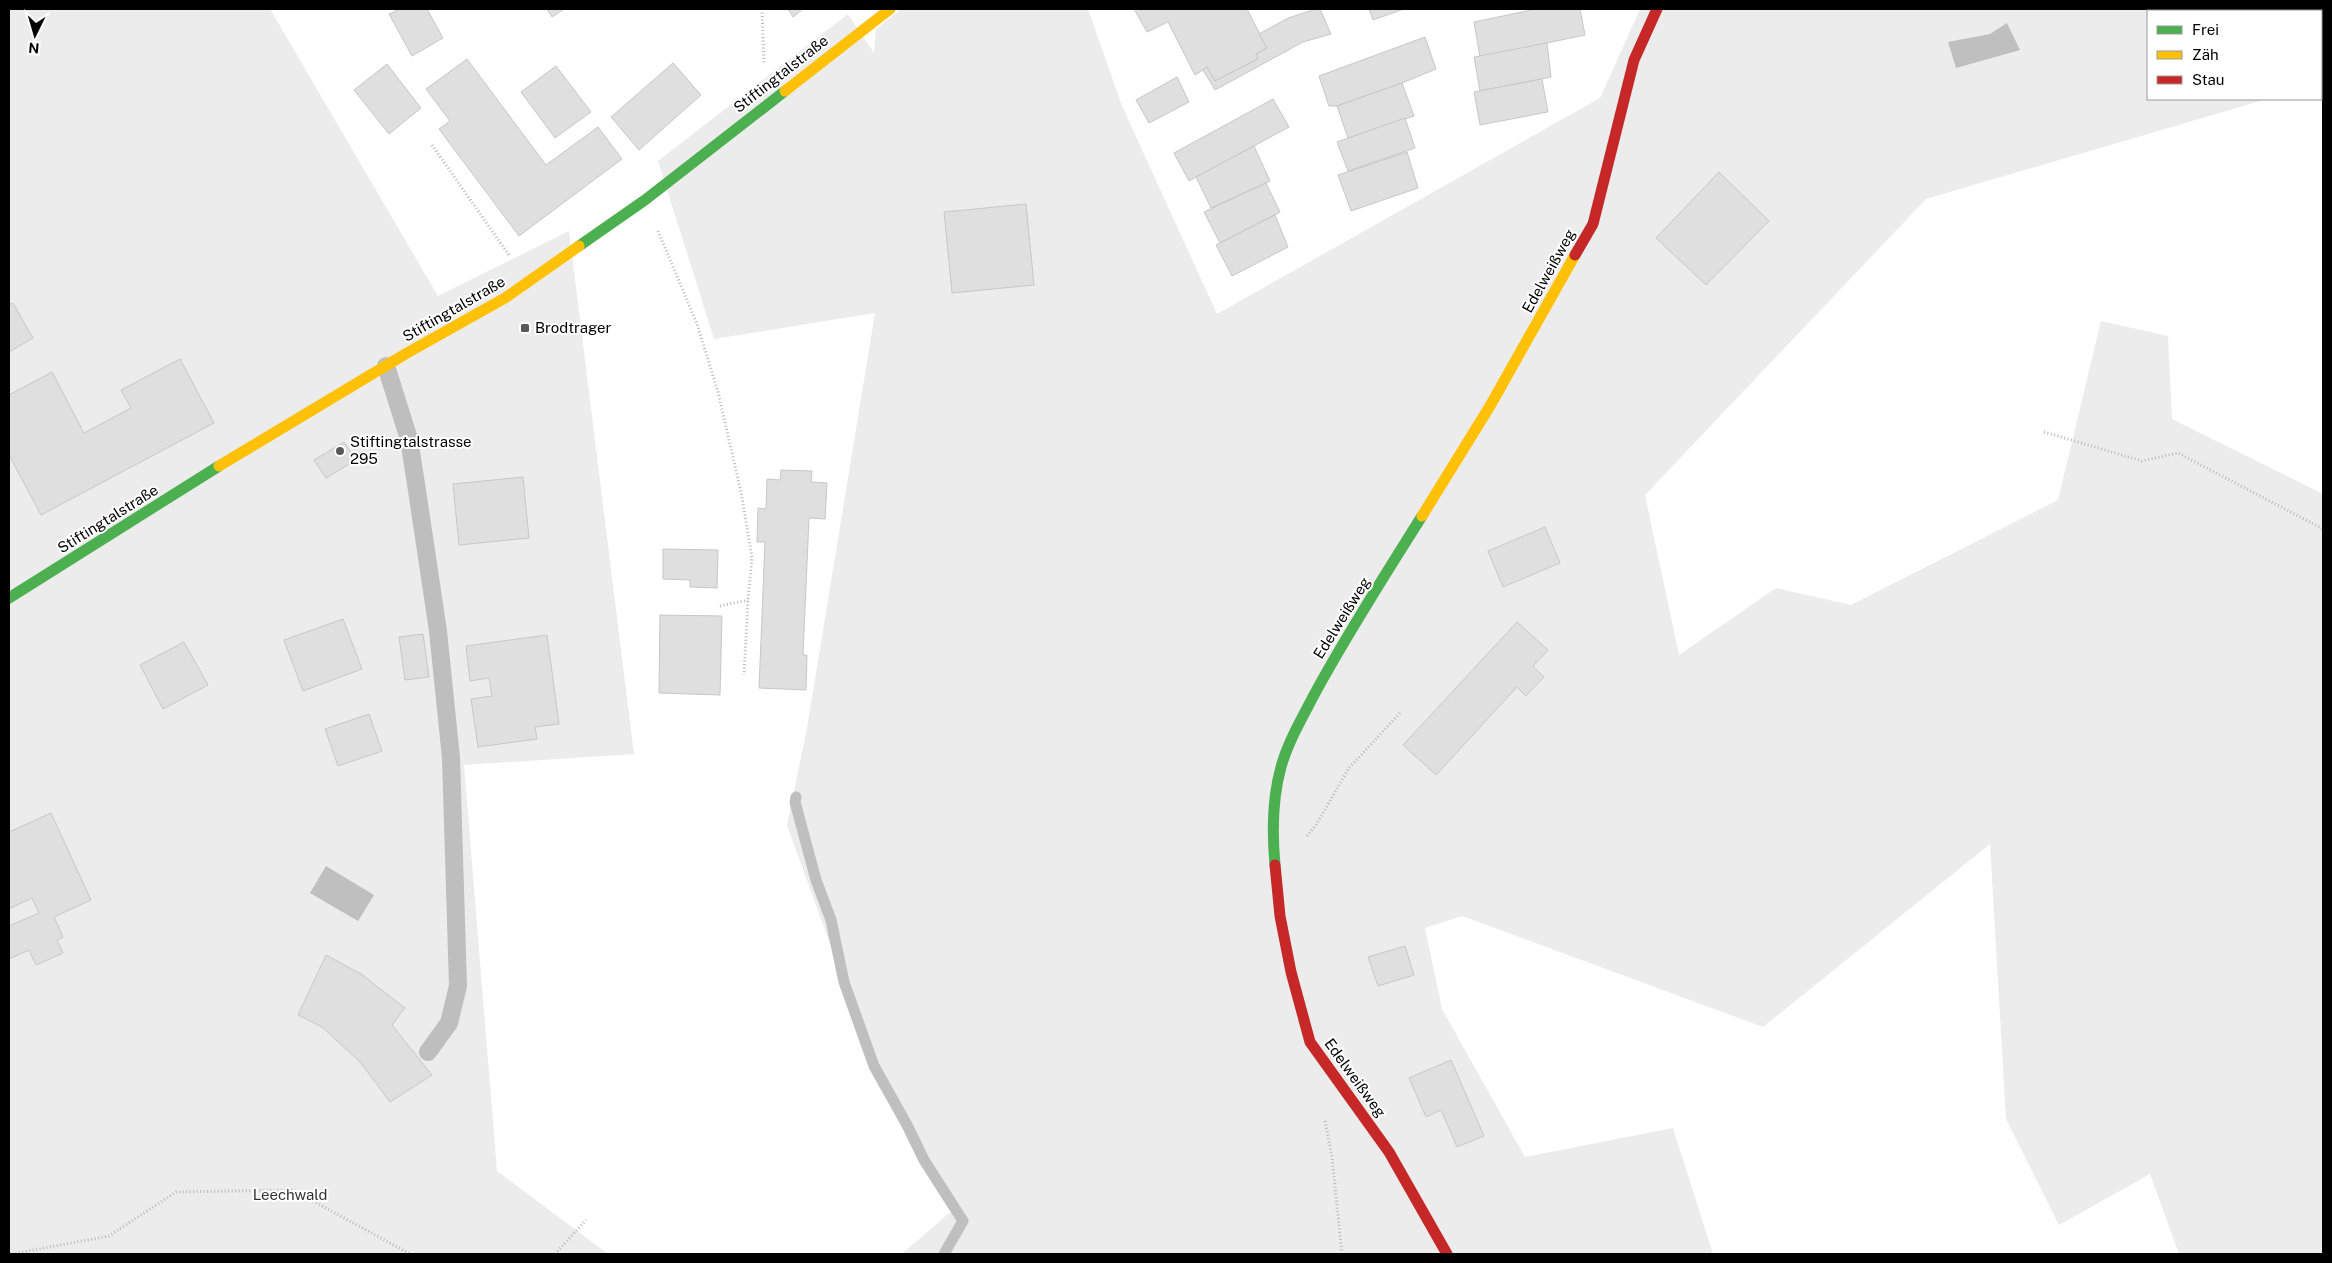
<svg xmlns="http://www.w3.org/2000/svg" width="2332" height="1263" font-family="'Public Sans',sans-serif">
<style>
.green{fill:#ececec}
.water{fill:#bfbfbf}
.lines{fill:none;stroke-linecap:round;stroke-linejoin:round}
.stream{stroke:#bfbfbf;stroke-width:11}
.building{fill:#dfdfdf;stroke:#c7c7c7}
.path{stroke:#b9b9b9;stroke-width:3;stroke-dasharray:1 2.5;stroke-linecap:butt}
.lane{stroke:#bebebe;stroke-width:18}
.fast{stroke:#4caf50;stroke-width:11}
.slow{stroke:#ffc107;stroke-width:11}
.jam{stroke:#c62828;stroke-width:11}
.poi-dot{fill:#595959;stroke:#fff;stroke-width:2}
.labels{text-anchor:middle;stroke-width:4;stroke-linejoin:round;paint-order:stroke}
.street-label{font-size:15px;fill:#000;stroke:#fff}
.poi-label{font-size:15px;fill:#000;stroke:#fff;text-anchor:start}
.park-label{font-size:15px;fill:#333;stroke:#fff}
</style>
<rect width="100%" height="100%" fill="#fff"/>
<g class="green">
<polygon points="9,9 270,9 438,296 569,231 634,754 464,765 497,1171 608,1254 9,1254"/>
<polygon points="901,9 1088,9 1122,106 1217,314 1600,98 1640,9 2259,9 2260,11 2148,11 2148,99 2267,99 1926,199 1645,495 1679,655 1776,588 1851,605 2058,500 2101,321 2168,336 2172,419 2323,494 2323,1254 2179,1254 2150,1174 2059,1225 2006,1119 1990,844 1763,1027 1462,916 1425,928 1442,1009 1525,1157 1673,1128 1713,1254 902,1254 954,1209 924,1160 907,1125 874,1066 787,825 807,728 875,313 714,339 658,161 848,14 874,53 876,29"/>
</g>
<g class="water">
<polygon points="2007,23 2020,50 1956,68 1948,42 1990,34"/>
<polygon points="326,866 374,895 358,921 310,893"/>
</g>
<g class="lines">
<polyline class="stream" points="796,797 795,802 816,880 831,920 844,982 874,1066 907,1125 924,1160 963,1221 944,1254"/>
</g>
<g class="building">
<polygon points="400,9 427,9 443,38 412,56 389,14"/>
<polygon points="547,9 564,9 552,17"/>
<polygon points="788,9 803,9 793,17"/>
<polygon points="1134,9 1247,9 1267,48 1256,54 1258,59 1215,81 1207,67 1195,75 1168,22 1147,32"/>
<polygon points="1316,9 1320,9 1331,34 1303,42 1215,90 1203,70 1207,67 1215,81 1258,59 1256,54 1267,48 1259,34 1288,18"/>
<polygon points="1369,9 1404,9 1373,20"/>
<polygon points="1536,9 1580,9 1585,35 1480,57 1474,22"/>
<polygon points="1425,37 1436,69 1402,83 1337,106 1329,106 1319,76"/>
<polygon points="1547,43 1551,77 1480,91 1474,57"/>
<polygon points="467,59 546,165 598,127 622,159 519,236 439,129 450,121 426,89"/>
<polygon points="673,63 701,95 639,150 611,117"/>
<polygon points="387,64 421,108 389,134 354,90"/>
<polygon points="556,66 591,112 555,138 521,92"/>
<polygon points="1177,77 1189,102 1149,123 1136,100"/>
<polygon points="1542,79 1548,112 1480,125 1474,92"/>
<polygon points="1402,83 1414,116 1348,138 1337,106"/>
<polygon points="1273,99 1289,127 1189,181 1174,153"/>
<polygon points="1405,118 1415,148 1348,171 1337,142"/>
<polygon points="1254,146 1270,181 1211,208 1196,177"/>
<polygon points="1407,152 1418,188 1351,211 1338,175"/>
<polygon points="1719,172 1769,221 1706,285 1656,238"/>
<polygon points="1266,183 1280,212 1220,243 1204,212"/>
<polygon points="1026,204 1034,285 952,293 944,212"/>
<polygon points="1275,215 1288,247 1232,276 1216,245"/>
<polygon points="13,303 33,338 9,352 9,305"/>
<polygon points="180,359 214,423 41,515 9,455 9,395 52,372 84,433 131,408 121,390"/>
<polygon points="344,442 356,460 326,478 314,460"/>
<polygon points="781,470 812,471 811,482 827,483 825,519 809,518 803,655 807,655 806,690 759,688 765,542 757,542 758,508 766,509 767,479 780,480"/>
<polygon points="523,477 529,538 459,545 453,484"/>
<polygon points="1545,527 1560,563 1503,587 1488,551"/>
<polygon points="663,549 718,550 717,588 690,587 690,580 663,579"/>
<polygon points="660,615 722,616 720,695 659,693"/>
<polygon points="343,619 362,669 303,691 284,640"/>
<polygon points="1517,622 1548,650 1533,666 1544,677 1526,696 1517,687 1436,775 1403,745"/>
<polygon points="423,634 429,677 405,680 399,637"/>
<polygon points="547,635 559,724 535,727 537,739 478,747 471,699 492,696 489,678 470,681 466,646"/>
<polygon points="184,642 208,685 163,709 140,665"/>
<polygon points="369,714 382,751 338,766 325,729"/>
<polygon points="51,813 91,900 54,917 63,937 57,940 63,953 36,965 29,950 9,959 9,926 39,913 32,898 9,909 9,832"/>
<polygon points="1405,946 1414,975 1378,986 1368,957"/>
<polygon points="326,955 361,974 405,1008 392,1025 432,1075 390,1102 360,1062 322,1027 298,1015"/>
<polygon points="1451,1060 1484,1136 1457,1147 1441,1110 1426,1117 1409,1078"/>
</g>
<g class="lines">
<g class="path">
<polyline points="762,9 764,65"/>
<polyline points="432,145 509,255"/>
<polyline points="658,231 697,324 718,392 741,492 752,557 748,600 744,675"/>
<polyline points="2044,432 2142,461 2178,453 2323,529"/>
<polyline points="720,606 748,600"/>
<polyline points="1307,836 1316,825 1349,768 1401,712"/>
<polyline points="1325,1121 1332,1157 1342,1254"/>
<polyline points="12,1254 109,1236 176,1192 293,1190 410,1254"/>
<polyline points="555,1254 586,1220"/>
</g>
<polyline class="lane" points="386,366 409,439 418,497 438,631 451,758 458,986 449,1023 428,1052"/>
<g class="fast">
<polyline points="579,246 645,200 785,91"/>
<polyline points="9,598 219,466"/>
<path d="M1275,865c-3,-33 -3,-66 6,-98 7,-25 21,-49 33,-72 33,-61 71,-120 108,-179"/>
</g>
<g class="slow">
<polyline points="785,91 890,9"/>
<polyline points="219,466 407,353 505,298 579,246"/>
<polyline points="1422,516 1490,406 1575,255"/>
</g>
<g class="jam">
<polyline points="1575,255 1593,224 1634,60 1657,9"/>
<polyline points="1275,865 1280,916 1291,972 1310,1042 1389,1152 1447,1254"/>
</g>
</g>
<g class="poi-dot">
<rect x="520" y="323" width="10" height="10" rx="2.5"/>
<circle cx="340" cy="451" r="5"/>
</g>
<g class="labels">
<g class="street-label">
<text transform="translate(781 74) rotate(-38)" y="5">Stiftingtalstraße</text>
<text transform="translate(1549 271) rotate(-61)" y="5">Edelweißweg</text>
<text transform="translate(454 309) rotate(-30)" y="5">Stiftingtalstraße</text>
<text transform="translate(108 519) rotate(-32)" y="5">Stiftingtalstraße</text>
<text transform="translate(1342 618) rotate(-58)" y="5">Edelweißweg</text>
<text transform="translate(1355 1078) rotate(54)" y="5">Edelweißweg</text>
</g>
<g class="poi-label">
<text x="535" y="333">Brodtrager</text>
<text x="350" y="447">Stiftingtalstrasse<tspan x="350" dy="17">295</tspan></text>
</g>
<g class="park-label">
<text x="290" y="1200">Leechwald</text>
</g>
</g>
<rect width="2332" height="1263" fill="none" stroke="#000000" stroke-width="20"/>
<rect x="2147" y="10" width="175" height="90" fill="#ffffff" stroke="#999999"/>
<rect x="2157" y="26" width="25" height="8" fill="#4caf50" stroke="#999999"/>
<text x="2192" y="35" font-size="15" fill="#000000">Frei</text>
<rect x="2157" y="51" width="25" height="8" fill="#ffc107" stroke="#999999"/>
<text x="2192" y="60" font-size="15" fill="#000000">Zäh</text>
<rect x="2157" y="76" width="25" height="8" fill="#c62828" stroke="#999999"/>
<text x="2192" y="85" font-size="15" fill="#000000">Stau</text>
<g transform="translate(35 35) rotate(185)" stroke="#ffffff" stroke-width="4" paint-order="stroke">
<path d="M0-4L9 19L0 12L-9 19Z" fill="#000000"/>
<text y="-8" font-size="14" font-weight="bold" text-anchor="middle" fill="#000000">N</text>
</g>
</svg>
